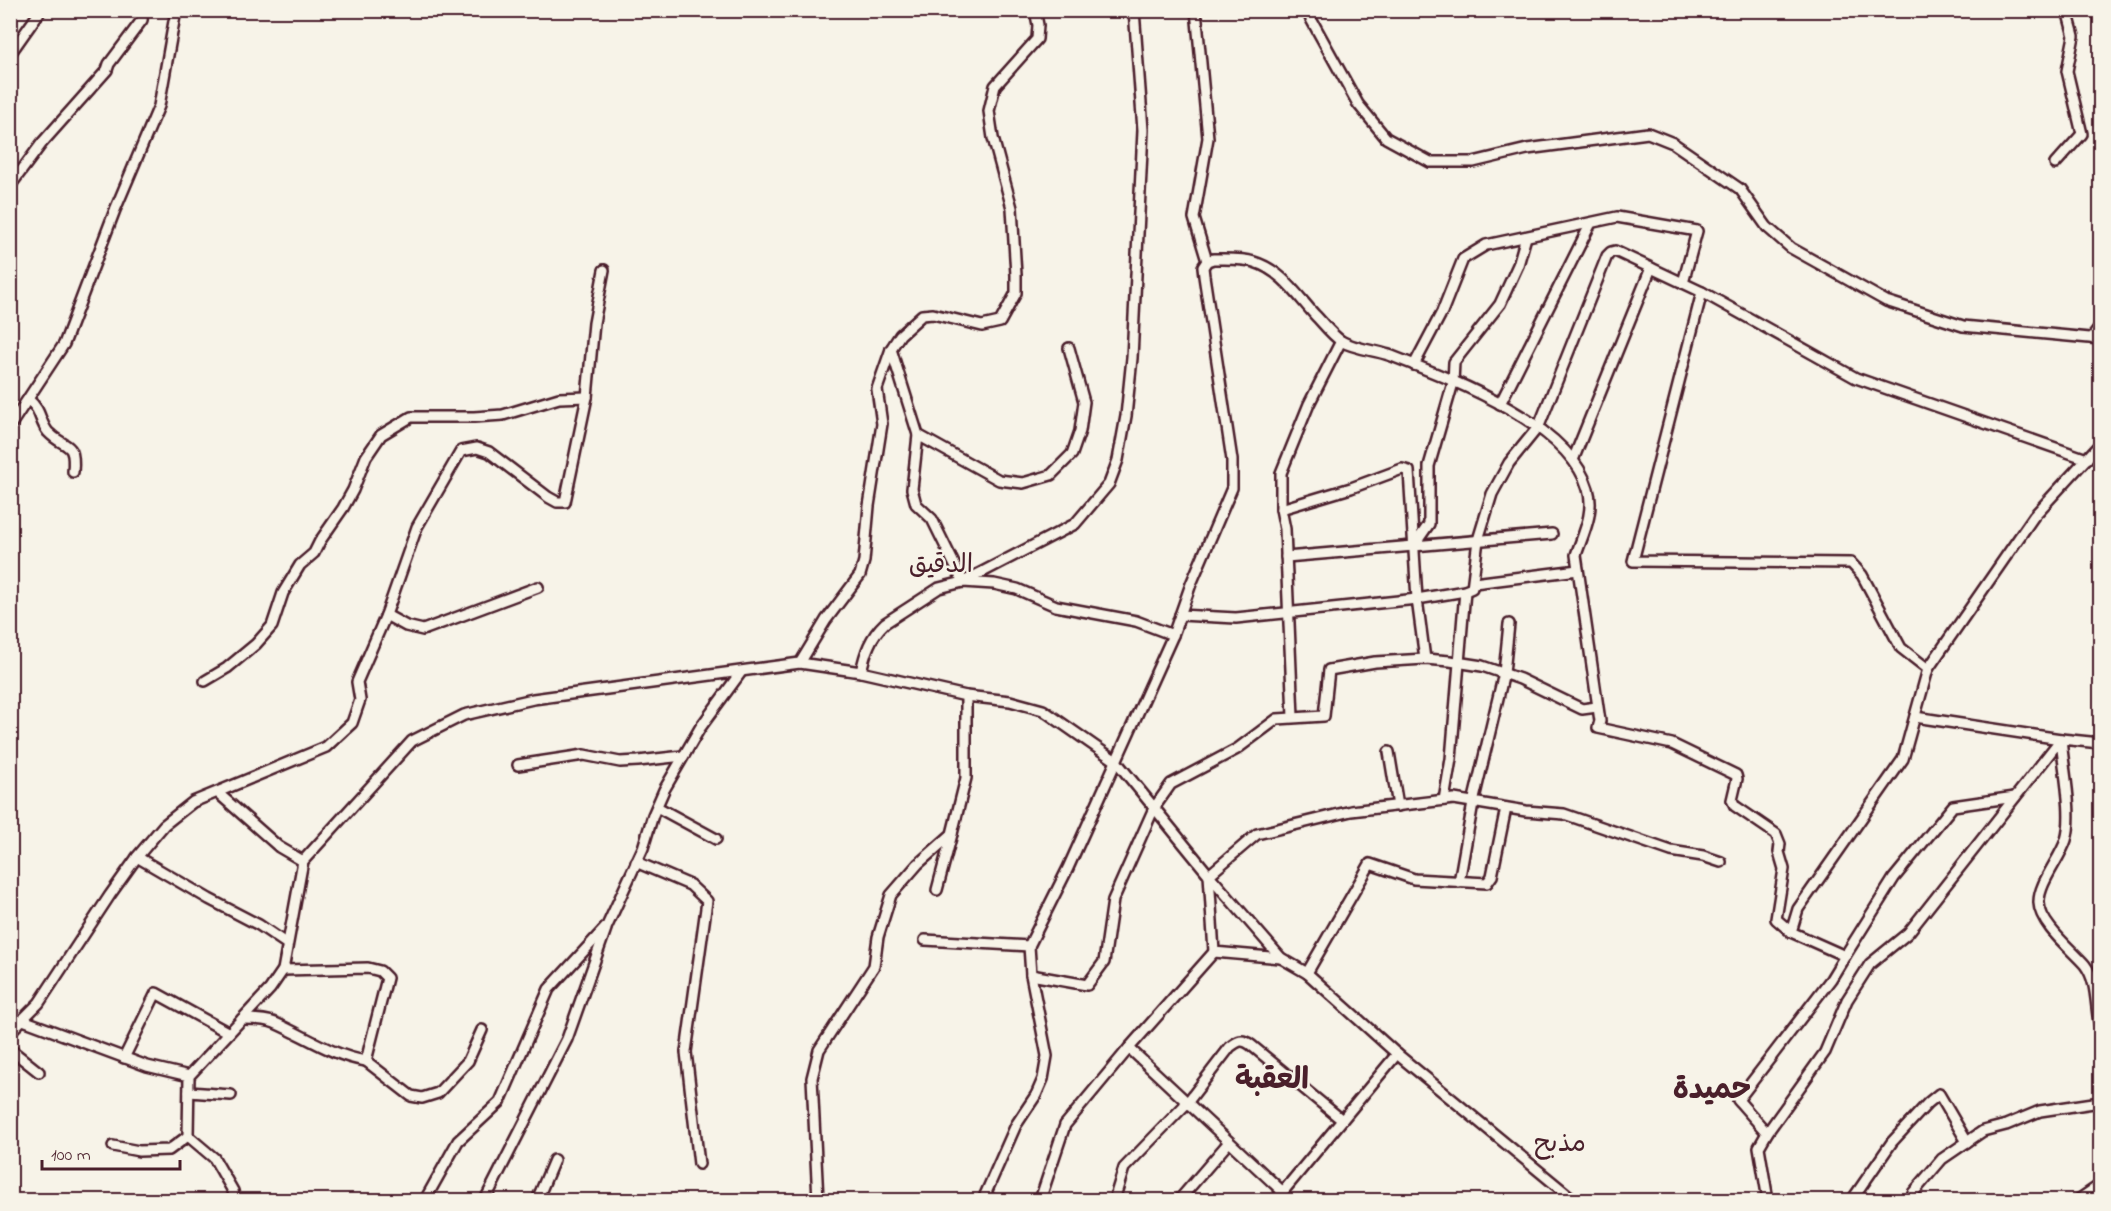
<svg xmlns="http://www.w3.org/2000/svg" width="2111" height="1211" font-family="'Indie Flower','Playpen Sans Arabic',sans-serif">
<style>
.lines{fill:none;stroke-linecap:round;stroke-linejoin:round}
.minor-casing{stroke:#4a1f2b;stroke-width:14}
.minor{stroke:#f7f3e8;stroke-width:9}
.labels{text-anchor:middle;stroke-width:5;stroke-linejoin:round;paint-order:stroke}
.neighbourhood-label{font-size:26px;fill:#4a1f2b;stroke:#f7f3e8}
.district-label{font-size:30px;font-weight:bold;fill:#4a1f2b;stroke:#f7f3e8}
</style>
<rect width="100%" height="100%" fill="#f7f3e8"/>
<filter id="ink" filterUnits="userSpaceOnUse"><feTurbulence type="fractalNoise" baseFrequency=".0167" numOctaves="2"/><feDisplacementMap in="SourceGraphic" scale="12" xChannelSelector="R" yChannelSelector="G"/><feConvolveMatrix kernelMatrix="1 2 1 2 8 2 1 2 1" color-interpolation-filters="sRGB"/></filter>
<g filter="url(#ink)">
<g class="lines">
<g class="minor-casing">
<g id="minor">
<polyline points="1306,10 1358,104 1386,138 1430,162 1473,162 1527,149 1648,133 1673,143 1740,189 1767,227 1791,248 1886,301 1963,326 2100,339"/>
<polyline points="10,54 41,10"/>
<polyline points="2055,164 2082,134 2067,71 2074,36 2067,10"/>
<polyline points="10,186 42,143 107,70 109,64 142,20 143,10"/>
<path d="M1207,261l6,-2c13,0 29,-1 41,3 27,8 43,33 61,53 8,8 16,19 26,26 14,8 33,9 48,14 59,23 180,67 199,134 7,23 -5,45 -12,66l24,166 -2,7 74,16 64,31 1,4 -5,21 3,6 41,28 4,10 -1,8 5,17 -8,50 15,13"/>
<polyline points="1702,292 1633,561 1851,563 1862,575 1901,648 1928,669"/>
<polyline points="2092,338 2100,327"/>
<polyline points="1069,348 1084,402 1080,431 1072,454 1051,475 1023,483 999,480 918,435 912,489 916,504 932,519 963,582 1075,524 1109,484 1118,460 1126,416 1132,358 1143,130 1134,10"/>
<polyline points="891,349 918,435"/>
<polyline points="1414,365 1442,312 1463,259 1486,245 1617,217 1697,231 1683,283"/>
<path d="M29,400c13,11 10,21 19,32 17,18 28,7 25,40"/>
<polyline points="1500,404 1591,223"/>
<polyline points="10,426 64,344 115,210 159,106 176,10"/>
<polyline points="1573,460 1651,268"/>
<polyline points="1281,509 1351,488 1402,469 1409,471 1417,599 1425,659"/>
<polyline points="1413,547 1429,524 1429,466 1453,383 1454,362 1500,304 1518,265 1526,237"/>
<polyline points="1286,557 1552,534"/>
<polyline points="1474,583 1578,570"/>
<polyline points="386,615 406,626 423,630 538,587"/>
<polyline points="1180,615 1236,618 1417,599 1465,591 1472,588 1478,540 1492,494 1509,463 1539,426 1607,256 1611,252 1615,251 1702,292 1856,378 2087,459"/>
<polyline points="800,663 826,620 860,575 864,561 869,506 882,424 877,389 891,349 900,335 922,315 933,314 982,326 1000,322 1016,293 1016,275 1012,208 993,138 989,111 995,86 1037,39 1038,25 1035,10"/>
<path d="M861,672c4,-19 9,-35 24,-49l54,-35 24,-6 31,2 23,5 39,17 80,15 37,14"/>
<polyline points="205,681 227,668 256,644 272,626 283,593 300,565 314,553 320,541 343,508 353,490 366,457 381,435 411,417 474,417 503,415 559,398 587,397"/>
<polyline points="1293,717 1285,529 1281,509 1281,473 1309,404 1341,341"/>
<path d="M2100,743l-39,-4c2,28 13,75 5,101 -6,19 -28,44 -27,63 1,22 33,47 46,62 13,17 10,42 15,62"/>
<polyline points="1389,752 1398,806"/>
<polyline points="518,765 584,755 620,762 638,761 683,756"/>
<polyline points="218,793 279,847 303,861"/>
<polyline points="1444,800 1451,759 1465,591"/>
<polyline points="657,807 716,839"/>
<polyline points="137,857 209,899 259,925 287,944"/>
<polyline points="636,862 690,885 707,901 686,1052 699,1164"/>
<polyline points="1459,882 1473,803 1504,673 1509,624"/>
<polyline points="937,890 952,834"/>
<polyline points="925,940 1029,946"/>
<polyline points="1845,956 1894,878 1953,806 2015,797"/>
<polyline points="1281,958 1214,952 1209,875 1257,834 1351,811 1454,799 1526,811 1564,814 1671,851 1703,856 1721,862"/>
<polyline points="283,970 368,968 380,971 387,978 366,1061 411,1096 422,1098 438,1093 468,1061 482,1030"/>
<polyline points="1307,973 1370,864 1414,879 1487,883 1492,876 1506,808"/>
<polyline points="1031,975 1087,985 1104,962 1113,900 1154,808 1171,784 1237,749 1277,719 1324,716 1329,670 1375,662 1425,659 1450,661 1482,666 1520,679 1582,709 1597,707"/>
<path d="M242,1019c11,0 23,0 33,4 30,13 58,33 91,38"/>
<polyline points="23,1020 147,1066 189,1076"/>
<polyline points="10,1032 39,1003 110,895 137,857 164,825 193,802 326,747 352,723 360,700 357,682 386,615 417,527 461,451 477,448 489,452 548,497 557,502 565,502 587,397 594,323 604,270"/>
<polyline points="1129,1048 1283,1192"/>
<polyline points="10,1049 39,1072"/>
<polyline points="124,1058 156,993 229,1033"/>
<polyline points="189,1092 231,1095"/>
<polyline points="1767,1133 1738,1100 1831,979 1845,956 1791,932 1798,909 1903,759 1928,669 2034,516 2100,444"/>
<polyline points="113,1146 139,1151 169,1150 188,1136"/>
<polyline points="235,1200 233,1191 214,1158 188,1136 189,1076 270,989 283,970 303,861 412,741 464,715 533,699 800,663 861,672 966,696 1010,701 1043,710 1116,761 1209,875 1281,958 1307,973 1397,1054 1574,1200"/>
<polyline points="425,1200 458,1141 500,1102 549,989 607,926 643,848 653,815 664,790 700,728 741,672"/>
<polyline points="485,1200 567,1039 606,929"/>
<polyline points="537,1200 554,1160"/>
<polyline points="818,1200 812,1078 819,1050 874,966 878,937 891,895 918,864 952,834 966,778 966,696"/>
<polyline points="993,1200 985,1195 1016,1125 1036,1095 1043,1079 1047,1056 1031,975 1029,946 1068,868 1173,635 1191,584 1232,488 1232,460 1204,276 1203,267 1207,261 1194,218 1208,138 1196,10"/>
<polyline points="1040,1200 1065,1125 1129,1048 1214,952"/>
<path d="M1114,1200l10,-32 63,-65 43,-56c8,-6 12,-9 21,-2l91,75"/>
<polyline points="1179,1200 1229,1142"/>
<polyline points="1276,1200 1397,1054"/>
<polyline points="1768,1200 1759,1147 1767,1133 1825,1052 1847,1000 1870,964 1908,933 2061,739 1915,717"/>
<polyline points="1852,1200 1892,1142 1928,1103 1939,1094 1967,1142"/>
<polyline points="1915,1200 1913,1193 1942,1159 1983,1131 2006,1125 2040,1111 2100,1102"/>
<polyline points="2078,1200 2100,1185"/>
</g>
</g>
<use href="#minor" class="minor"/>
</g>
</g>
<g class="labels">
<g class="neighbourhood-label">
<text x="941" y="572">الدقيق</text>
<text x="1560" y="1151">مذبح</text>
</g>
<g class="district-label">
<text x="1272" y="1088">العقبة</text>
<text x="1712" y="1098">حميدة</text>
</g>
</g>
<rect width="2111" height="1211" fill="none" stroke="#f7f3e8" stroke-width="36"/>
<rect x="18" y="18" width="2075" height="1175" fill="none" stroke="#4a1f2b" stroke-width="2" filter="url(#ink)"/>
<path d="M42 1160v9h138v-9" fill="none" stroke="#4a1f2b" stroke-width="3"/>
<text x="51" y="1160" font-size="18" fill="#4a1f2b" stroke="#f7f3e8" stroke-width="4.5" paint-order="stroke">100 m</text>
</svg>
